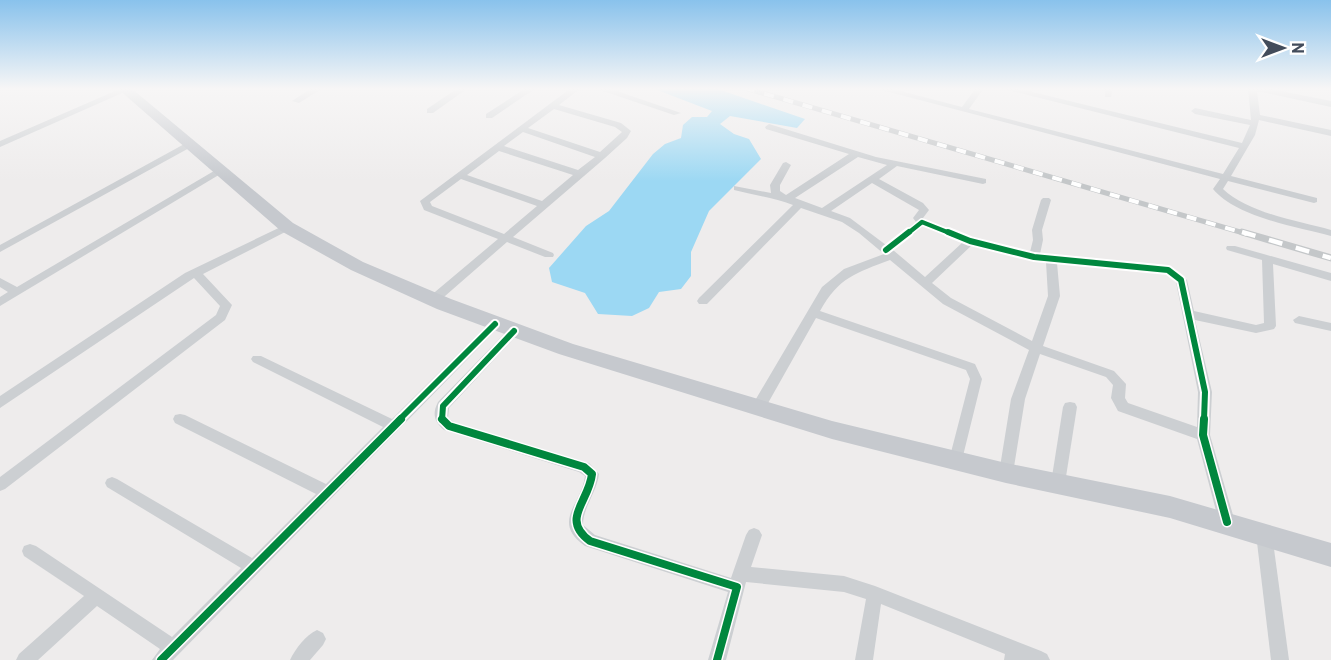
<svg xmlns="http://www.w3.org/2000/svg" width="1331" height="660" font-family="Overpass,sans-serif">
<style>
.water{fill:#9cd8f3}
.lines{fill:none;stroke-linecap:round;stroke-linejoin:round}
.minor{fill:#cccfd2;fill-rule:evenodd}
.primary{fill:#c6c9ce;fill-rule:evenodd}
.rail-far1-casing{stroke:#c4c7c9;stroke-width:5}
.rail-casing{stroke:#c4c7c9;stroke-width:7}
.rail-far1{stroke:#fff;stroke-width:4;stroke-dasharray:10;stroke-linecap:butt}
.rail{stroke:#fff;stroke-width:4.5;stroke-dasharray:14;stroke-linecap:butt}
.cycleway-far2-casing{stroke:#fff;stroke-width:8}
.cycleway-far1-casing{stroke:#fff;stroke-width:10}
.cycleway-casing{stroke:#fff;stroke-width:11}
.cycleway-far2{stroke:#00873e;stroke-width:4.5}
.cycleway-far1{stroke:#00873e;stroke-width:6}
.cycleway{stroke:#00873e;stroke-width:8}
</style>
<rect width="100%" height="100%" fill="#eeecec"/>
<polygon class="water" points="652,88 715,88 805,119 797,128 730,116 720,124 734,134 749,139 761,159 709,211 691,252 691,276 681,289 659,292 649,308 632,316 598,314 585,293 552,282 549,268 586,226 609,211 653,154 665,144 681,138 683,125 692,117 707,117 712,111"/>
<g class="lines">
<g class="minor">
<polygon points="122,88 129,90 0,147 0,141"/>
<polygon points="312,88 323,88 299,103 292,101"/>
<polygon points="458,88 468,88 433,113 427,113 427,109"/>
<polygon points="526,88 536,88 492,118 486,118 486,114"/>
<path d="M571,88h10l-22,17 62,18 10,8 -4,7 -22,20 -92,79 40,16 1,2 -1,2h-8l-38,-15 -70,61h-8l-2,-3 2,-3 69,-58 -74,-29 -4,-9zM554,109l61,18 7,5 -22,20 -72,-24zM523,132l72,25 -17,13 -74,-24zM499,151l74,24 -31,26 -75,-26zM461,179l76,27 -33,28 -72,-28 -2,-4z"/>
<polygon points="594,88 608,88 681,113 674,115"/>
<path d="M874,88h15l73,19 14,-19h8l-15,21 254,65 16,-26 -239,-60h16l226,55 8,-18 -55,-11 -4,-3 4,-3 56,12 -3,-32h18l65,13v6l-74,-16 3,24 71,15v6l-72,-16 -4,15 -24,41 86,22v4l-3,1 -86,-22 -5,8c25,24 75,32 108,41v6c-34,-9 -95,-19 -118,-47l7,-10z"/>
<polygon points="1105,88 1113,88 1111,97 1105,97"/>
<path d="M769,124l107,33 110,22v4l-3,1 -86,-18 -18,13 44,24 6,7 -6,8 3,2 47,19 57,13 3,-12 -1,-10 9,-30 2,-2h6l2,2 -9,30 1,10 -3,14 132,13 15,13 7,31 62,14 8,-2 -2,-63 -35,-10 -1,-2 1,-2h8l96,27v8l-58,-17 3,62 -2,3 -18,4 -61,-13 17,72 -2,43 25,87 -3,5 -5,2 -5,-2 -3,-5 -22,-83 -79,-28 -7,-13 2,-13 -7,-8 -66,-23 -15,45 -12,74 -2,4 -5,2 -5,-2 -2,-4 12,-74 18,-49 -86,-46 -53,-44c-34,13 -51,17 -70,51l155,53 7,15 -21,85 -5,2 -5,-2 -2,-4 21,-81 -4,-9 -150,-52 -53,94 -5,1 -5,-1 -2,-4 2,-4 69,-117 22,-18 40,-15 -25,-21 -17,-11 -41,-14 -94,96h-8l-2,-3 2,-3 94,-93c-19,-7 -39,-10 -59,-15v-4l37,7 -1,-8 13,-22 3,-1 5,3 -11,20v6l6,4 63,-41 -83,-25 -1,-2zM858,157l29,8 -65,43 -27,-10zM872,183l47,27 -6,8 3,4 -30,23 -36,-27 -19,-7zM923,226l40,16 -38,35 -32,-27zM972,245l62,15 12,2 2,34 -16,45 -81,-43 -19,-15zM1057,263l108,10 11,9 22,110 -1,35 -69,-24 -3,-5 1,-14 -12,-13 -71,-25 17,-50z"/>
<polygon points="188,142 191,143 191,147 0,252 0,245"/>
<polygon points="219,168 222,169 222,173 0,306 0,297 8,292 0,287 0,278 17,287"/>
<polygon points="287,224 292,227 291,229 203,274 232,305 225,320 5,489 0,491 0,477 216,315 220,306 194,278 0,408 0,396 185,273"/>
<polygon points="1299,316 1331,323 1331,331 1295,323 1293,320"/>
<polygon points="495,320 499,321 501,324 499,327 173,660 152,660 160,649 97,606 38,660 16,660 19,654 84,596 24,556 22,551 24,546 30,544 36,546 172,637 241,568 107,487 105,483 107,479 112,477 117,479 252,558 316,494 175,423 173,419 175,415 180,414 185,415 326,484 383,427 253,362 251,359 253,356 261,356 392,419 491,321"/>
<path d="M514,327l4,1 2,3 -2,3 -69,74 -1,10 6,4 135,41 10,11c-2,18 -16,33 -16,51l12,10 136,43 15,-43 3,-5 5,-2 5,2 3,5 -11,32 93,9 31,10 166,65 6,3 3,6h-46l1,-6 -124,-50 -8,56h-18l11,-61 -22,-7 -98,-10 -20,78h-18l20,-68 -143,-46c-34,-25 -4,-40 0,-70l-6,-4 -135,-42c-10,-9 -12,-16 -6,-28l72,-74z"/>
<polygon points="1070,402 1075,403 1077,407 1065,483 1063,487 1058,489 1053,487 1051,483 1063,407 1065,403"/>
<polygon points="1264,527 1269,529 1272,534 1289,660 1271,660 1256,534 1259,529"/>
<path d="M317,630l6,3 3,6 -3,6 -13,15h-20c5,-11 16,-25 27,-30z"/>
</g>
<polygon class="primary" points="117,88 131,88 293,223 363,262 451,299 573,344 832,421 1006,463 1170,496 1331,543 1331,567 1170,518 1006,483 832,439 559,354 437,309 351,270 281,231"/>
<g class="rail-far1-casing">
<polyline id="rail-far1" points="745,88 1247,234"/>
</g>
<g class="rail-casing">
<polyline id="rail" points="1242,232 1331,258"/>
</g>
<use href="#rail-far1" class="rail-far1"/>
<use href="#rail" class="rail"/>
<g class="cycleway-far2-casing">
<polyline id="cycleway-far2" points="907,234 922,222 952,234"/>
</g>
<g class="cycleway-far1-casing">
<g id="cycleway-far1">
<polyline points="948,232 970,241 1034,257 1168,270 1181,280 1205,392 1204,420"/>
<polyline points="886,250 909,232"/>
<polyline points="399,420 495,324"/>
<polyline points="442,420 443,406 514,331"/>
</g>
</g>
<g class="cycleway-casing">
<g id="cycleway">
<path d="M442,419l7,7 135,41 8,7c-3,28 -32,45 -2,67l147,46 -20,73"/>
<polyline points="1204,419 1203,435 1227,522"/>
<polyline points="161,660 401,419"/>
</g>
</g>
<use href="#cycleway-far2" class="cycleway-far2"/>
<use href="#cycleway-far1" class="cycleway-far1"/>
<use href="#cycleway" class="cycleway"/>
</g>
<linearGradient id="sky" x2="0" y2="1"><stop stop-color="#89c2ec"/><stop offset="0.49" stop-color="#f7f6f6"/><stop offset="1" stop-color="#f7f6f6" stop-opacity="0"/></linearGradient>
<rect width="1331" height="181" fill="url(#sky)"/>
<g transform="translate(1283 48) rotate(90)" stroke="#ffffff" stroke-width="4.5" paint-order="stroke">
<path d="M0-4.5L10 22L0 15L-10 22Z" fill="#424c5b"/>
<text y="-9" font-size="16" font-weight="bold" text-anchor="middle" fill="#424c5b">N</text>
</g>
</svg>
